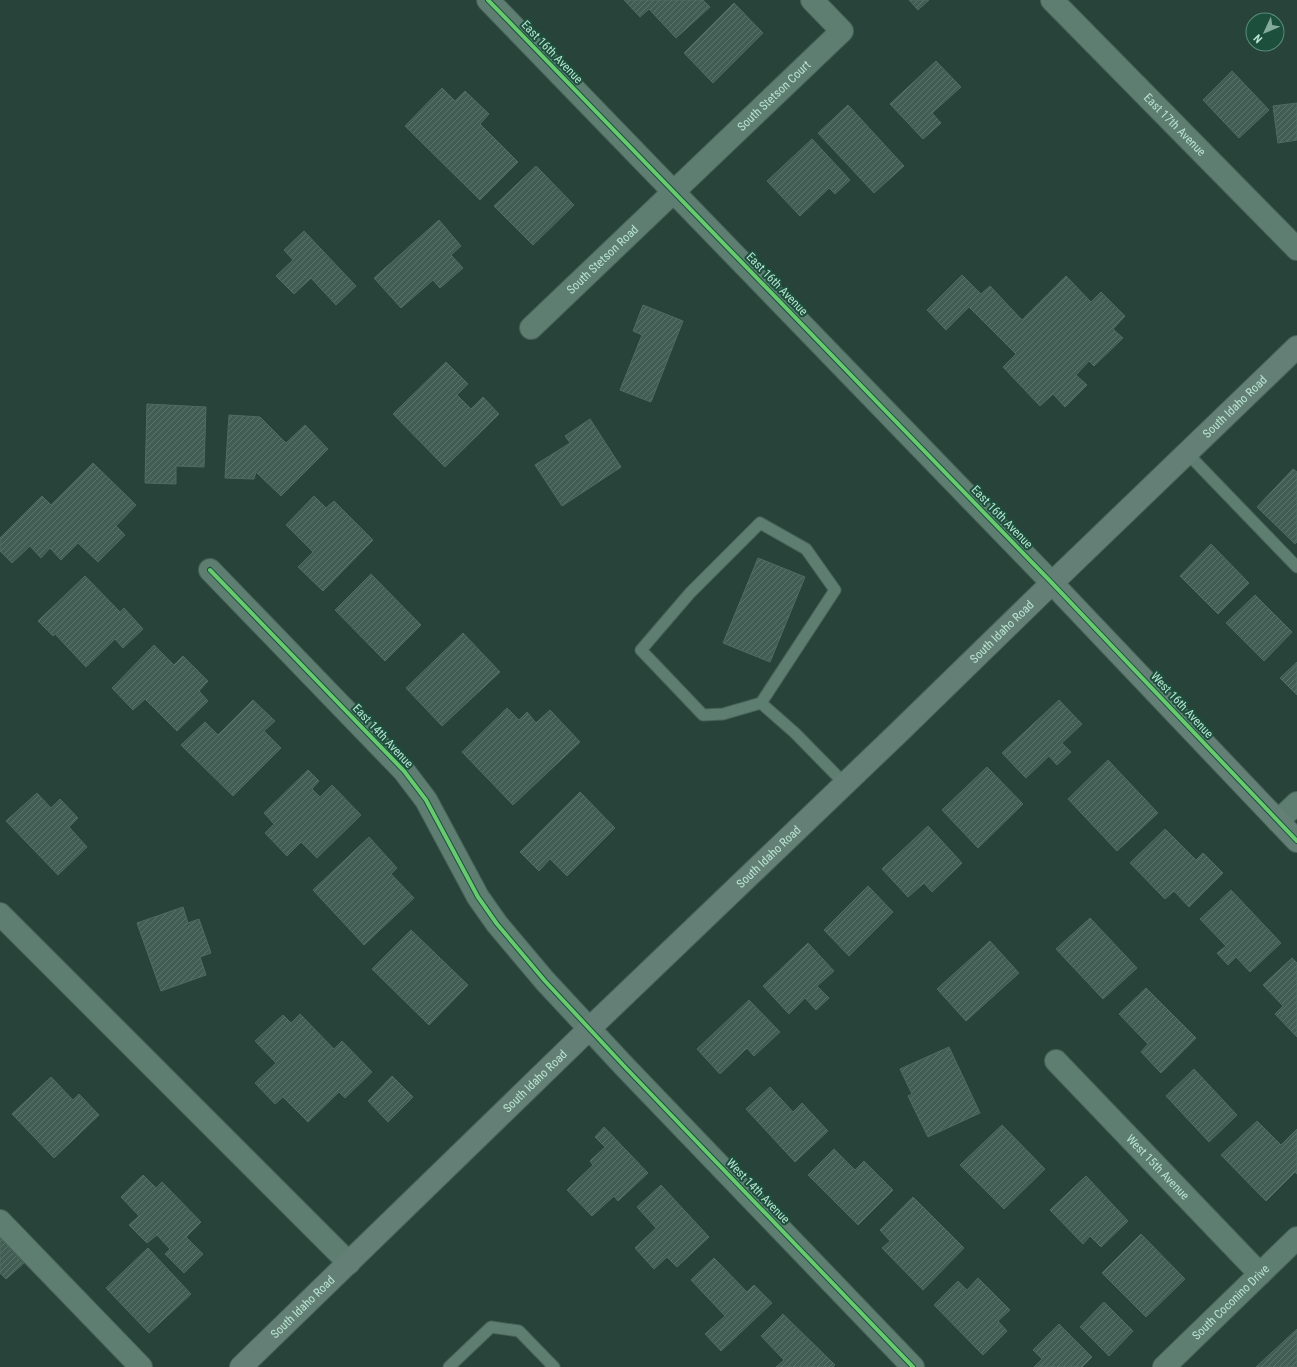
<svg xmlns="http://www.w3.org/2000/svg" width="1297" height="1367" font-family="'Roboto Condensed',sans-serif">
<style>
.building{fill:url(#building-hatch);stroke:#4d6c62}
.lines{fill:none;stroke-linecap:round;stroke-linejoin:round}
.lane-casing{stroke:#496258;stroke-width:13}
.street-casing{stroke:#496258;stroke-width:24}
.secondary-casing{stroke:#496258;stroke-width:24}
.lane{stroke:#5e7e72;stroke-width:11}
.street{stroke:#5e7e72;stroke-width:22}
.secondary{stroke:#648076;stroke-width:22}
.cycleway-casing{stroke:#1c503d;stroke-width:6}
.cycleway{stroke:#67ca6e;stroke-width:4}
.labels{text-anchor:middle;stroke-width:4;stroke-linejoin:round;paint-order:stroke}
.street-label{font-size:12px;fill:#b7e3d0;stroke:#1c503d}
</style>
<defs>
<pattern id="building-hatch" width="6" height="6" patternUnits="userSpaceOnUse"><rect width="6" height="6" fill="#425e54"/><path d="M-1 1l2-2M0 6l6-6M5 7l2-2" fill="none" stroke="#5b756c"/></pattern>
</defs>
<rect width="100%" height="100%" fill="#28443a"/>
<g class="building">
<polygon points="624,0 703,0 710,7 676,38 649,9 640,17"/>
<polygon points="909,0 929,0 918,10"/>
<polygon points="734,3 763,33 713,83 684,53"/>
<polygon points="936,61 961,87 932,113 941,123 923,139 890,104"/>
<polygon points="1232,71 1269,110 1239,138 1203,100"/>
<polygon points="442,88 455,101 465,91 489,114 480,124 518,162 480,200 405,126"/>
<polygon points="1297,103 1297,140 1278,143 1273,106"/>
<polygon points="848,105 904,166 874,193 818,133"/>
<polygon points="812,139 850,180 835,194 829,188 800,216 767,181"/>
<polygon points="536,166 574,205 533,245 494,206"/>
<polygon points="439,220 461,246 451,255 463,268 440,288 433,280 401,308 374,278"/>
<polygon points="304,231 356,286 336,305 311,278 294,294 276,276 293,260 284,250"/>
<polygon points="962,275 981,294 990,286 1022,320 1066,276 1091,302 1101,292 1125,316 1113,329 1123,338 1094,366 1089,361 1076,375 1087,385 1065,407 1053,394 1040,406 1003,367 1016,354 969,307 946,330 927,310"/>
<polygon points="643,305 683,321 651,402 620,390 642,335 633,331"/>
<polygon points="446,362 468,384 457,395 471,409 483,397 499,414 445,467 393,414"/>
<polygon points="147,404 206,407 204,467 176,466 176,484 145,483"/>
<polygon points="229,415 260,417 286,443 305,425 328,449 281,496 256,472 254,479 225,478"/>
<polygon points="590,419 621,467 562,506 535,465 570,443 565,436"/>
<polygon points="93,463 136,505 116,526 125,535 98,562 78,543 61,560 50,548 41,558 30,546 12,563 0,551 0,538 42,496 51,505"/>
<polygon points="1293,469 1297,472 1297,542 1295,544 1257,507"/>
<polygon points="314,496 326,508 334,501 373,540 323,591 298,567 313,552 286,525"/>
<polygon points="1211,544 1249,583 1218,614 1180,576"/>
<polygon points="758,558 805,577 770,662 723,643"/>
<polygon points="371,574 421,625 385,661 335,610"/>
<polygon points="85,576 120,612 124,608 143,629 123,648 115,639 86,667 55,634 53,636 38,621"/>
<polygon points="1255,595 1292,632 1264,661 1226,623"/>
<polygon points="463,633 500,672 442,726 406,688"/>
<polygon points="154,645 174,665 183,656 208,681 199,691 208,701 177,731 145,699 133,710 112,688"/>
<polygon points="1297,662 1297,695 1280,678"/>
<polygon points="253,700 275,721 264,731 281,748 233,796 181,745 205,722 218,735"/>
<polygon points="1059,700 1082,724 1062,743 1071,752 1057,765 1049,756 1026,778 1002,753"/>
<polygon points="507,708 519,720 527,712 536,723 550,710 580,742 513,805 462,752"/>
<polygon points="1108,760 1158,813 1117,851 1068,799"/>
<polygon points="987,767 1023,804 978,848 942,810"/>
<polygon points="308,770 319,781 312,789 320,797 332,785 361,815 317,858 301,842 287,856 265,833 274,824 264,813"/>
<polygon points="580,792 615,828 567,876 550,859 539,871 520,852"/>
<polygon points="37,793 51,808 60,799 78,818 69,827 87,847 58,875 6,821"/>
<polygon points="928,826 962,863 932,892 924,883 908,897 882,869"/>
<polygon points="1165,829 1196,860 1203,853 1223,873 1189,907 1174,891 1165,899 1130,863"/>
<polygon points="369,837 397,868 391,874 414,898 364,945 313,890"/>
<polygon points="868,886 893,912 849,956 824,930"/>
<polygon points="1231,890 1281,943 1250,972 1236,957 1228,965 1217,953 1226,946 1200,919"/>
<polygon points="183,907 188,923 199,919 211,953 200,957 206,975 161,991 137,923"/>
<polygon points="1090,918 1137,968 1103,999 1056,949"/>
<polygon points="411,930 468,985 429,1025 372,969"/>
<polygon points="990,941 1019,973 966,1021 937,989"/>
<polygon points="808,943 834,971 817,986 829,998 816,1010 805,998 789,1014 763,986"/>
<polygon points="1292,958 1297,963 1297,1037 1275,1014 1283,1006 1263,985"/>
<polygon points="1146,988 1196,1038 1161,1073 1141,1052 1148,1044 1119,1014"/>
<polygon points="749,1000 780,1032 754,1056 747,1048 720,1074 697,1049"/>
<polygon points="300,1014 334,1049 342,1041 372,1072 345,1098 339,1092 308,1122 283,1097 275,1104 255,1083 276,1063 255,1041 283,1015 291,1023"/>
<polygon points="949,1047 980,1113 928,1137 908,1096 912,1094 900,1069"/>
<polygon points="1194,1069 1237,1115 1209,1142 1166,1096"/>
<polygon points="392,1076 413,1097 388,1122 368,1101"/>
<polygon points="51,1077 73,1100 79,1094 99,1115 54,1158 12,1114"/>
<polygon points="770,1087 793,1112 802,1103 828,1131 795,1162 746,1109"/>
<polygon points="1257,1121 1281,1145 1297,1129 1297,1174 1295,1172 1266,1201 1221,1155"/>
<polygon points="1002,1125 1045,1169 1004,1209 960,1165"/>
<polygon points="604,1127 648,1173 618,1201 614,1196 592,1216 567,1190 593,1165 590,1161 605,1147 595,1137"/>
<polygon points="834,1149 855,1170 864,1161 893,1190 858,1225 808,1175"/>
<polygon points="143,1175 156,1188 162,1182 201,1222 186,1237 203,1254 184,1273 165,1254 170,1249 157,1235 147,1243 129,1225 139,1216 121,1197"/>
<polygon points="1086,1176 1128,1221 1101,1247 1090,1236 1083,1244 1050,1210"/>
<polygon points="661,1185 709,1237 677,1267 667,1257 654,1269 635,1248 656,1228 637,1207"/>
<polygon points="913,1197 964,1248 923,1290 882,1248 890,1241 880,1230"/>
<polygon points="1141,1234 1185,1279 1146,1317 1102,1273"/>
<polygon points="0,1238 24,1263 6,1279 0,1273"/>
<polygon points="148,1248 191,1294 149,1333 106,1288"/>
<polygon points="714,1258 747,1292 754,1285 772,1303 721,1351 705,1334 725,1316 691,1280"/>
<polygon points="978,1278 1010,1310 998,1321 1007,1331 983,1355 934,1305 958,1281 967,1290"/>
<polygon points="1104,1302 1133,1331 1109,1356 1080,1327"/>
<polygon points="783,1314 835,1365 833,1367 776,1367 784,1360 761,1336"/>
<polygon points="1059,1324 1092,1357 1082,1367 1034,1367 1042,1359 1033,1350"/>
<polygon points="1297,1329 1297,1367 1256,1367"/>
</g>
<g class="lines">
<g class="lane-casing">
<g id="lane">
<polyline points="1187,453 1297,567"/>
<polyline points="761,703 835,590 806,549 760,523 690,593 641,650 703,715 723,714 761,703 795,733 845,784"/>
<polyline points="449,1367 491,1327 519,1331 554,1367"/>
</g>
</g>
<g class="street-casing">
<g id="street">
<polyline points="488,0 1052,583"/>
<path id="s1" d="M1052,0l245,249"/>
<path id="s2" d="M531,328l311,-297 -30,-31"/>
<polyline points="210,570 404,771 426,800 478,897 497,924 545,981 625,1067 913,1367"/>
<polyline points="1278,821 1297,803"/>
<polyline points="0,914 349,1263"/>
<path id="s3" d="M1056,1061l204,213"/>
<polyline points="0,1221 141,1367"/>
<path id="s4" d="M1164,1367l133,-129"/>
</g>
</g>
<g class="secondary-casing">
<g id="secondary">
<polyline points="1052,583 1297,841"/>
<path id="s5" d="M241,1367l348,-338 309,-296 154,-150 245,-236"/>
</g>
</g>
<use href="#lane" class="lane"/>
<use href="#street" class="street"/>
<use href="#secondary" class="secondary"/>
<g class="cycleway-casing">
<g id="cycleway">
<polyline points="488,0 1052,583 1297,841"/>
<polyline points="210,570 404,771 426,800 478,897 497,924 545,981 625,1067 913,1367"/>
</g>
</g>
<use href="#cycleway" class="cycleway"/>
</g>
<g class="labels">
<g class="street-label">
<text transform="translate(552 52) rotate(46)" y="4">East 16th Avenue</text>
<text dy="4" stroke="none"><textPath href="#s2" startOffset="336">South Stetson Court</textPath></text>
<text dy="4" stroke="none"><textPath href="#s1" startOffset="175">East 17th Avenue</textPath></text>
<text dy="4" stroke="none"><textPath href="#s2" startOffset="99">South Stetson Road</textPath></text>
<text transform="translate(777 284) rotate(46)" y="4">East 16th Avenue</text>
<text dy="4" stroke="none"><textPath href="#s5" startOffset="1382">South Idaho Road</textPath></text>
<text transform="translate(1002 517) rotate(46)" y="4">East 16th Avenue</text>
<text dy="4" stroke="none"><textPath href="#s5" startOffset="1058">South Idaho Road</textPath></text>
<text transform="translate(1182 705) rotate(47)" y="4">West 16th Avenue</text>
<text transform="translate(383 736) rotate(47)" y="4">East 14th Avenue</text>
<text dy="4" stroke="none"><textPath href="#s5" startOffset="734">South Idaho Road</textPath></text>
<text dy="4" stroke="none"><textPath href="#s5" startOffset="410">South Idaho Road</textPath></text>
<text dy="4" stroke="none"><textPath href="#s3" startOffset="147">West 15th Avenue</textPath></text>
<text transform="translate(758 1191) rotate(46)" y="4">West 14th Avenue</text>
<text dy="4" stroke="none"><textPath href="#s4" startOffset="93">South Coconino Drive</textPath></text>
<text dy="4" stroke="none"><textPath href="#s5" startOffset="86">South Idaho Road</textPath></text>
</g>
</g>
<g transform="translate(1265 32) rotate(226)"><circle r="19" fill="#1c503d" stroke="#5a8b78"/>
<path d="M0-3L7 15L0 10L-7 15Z" fill="#85ab9c"/>
<text y="-6" font-size="11" font-weight="bold" text-anchor="middle" fill="#b7e3d0">N</text>
</g>
</svg>
